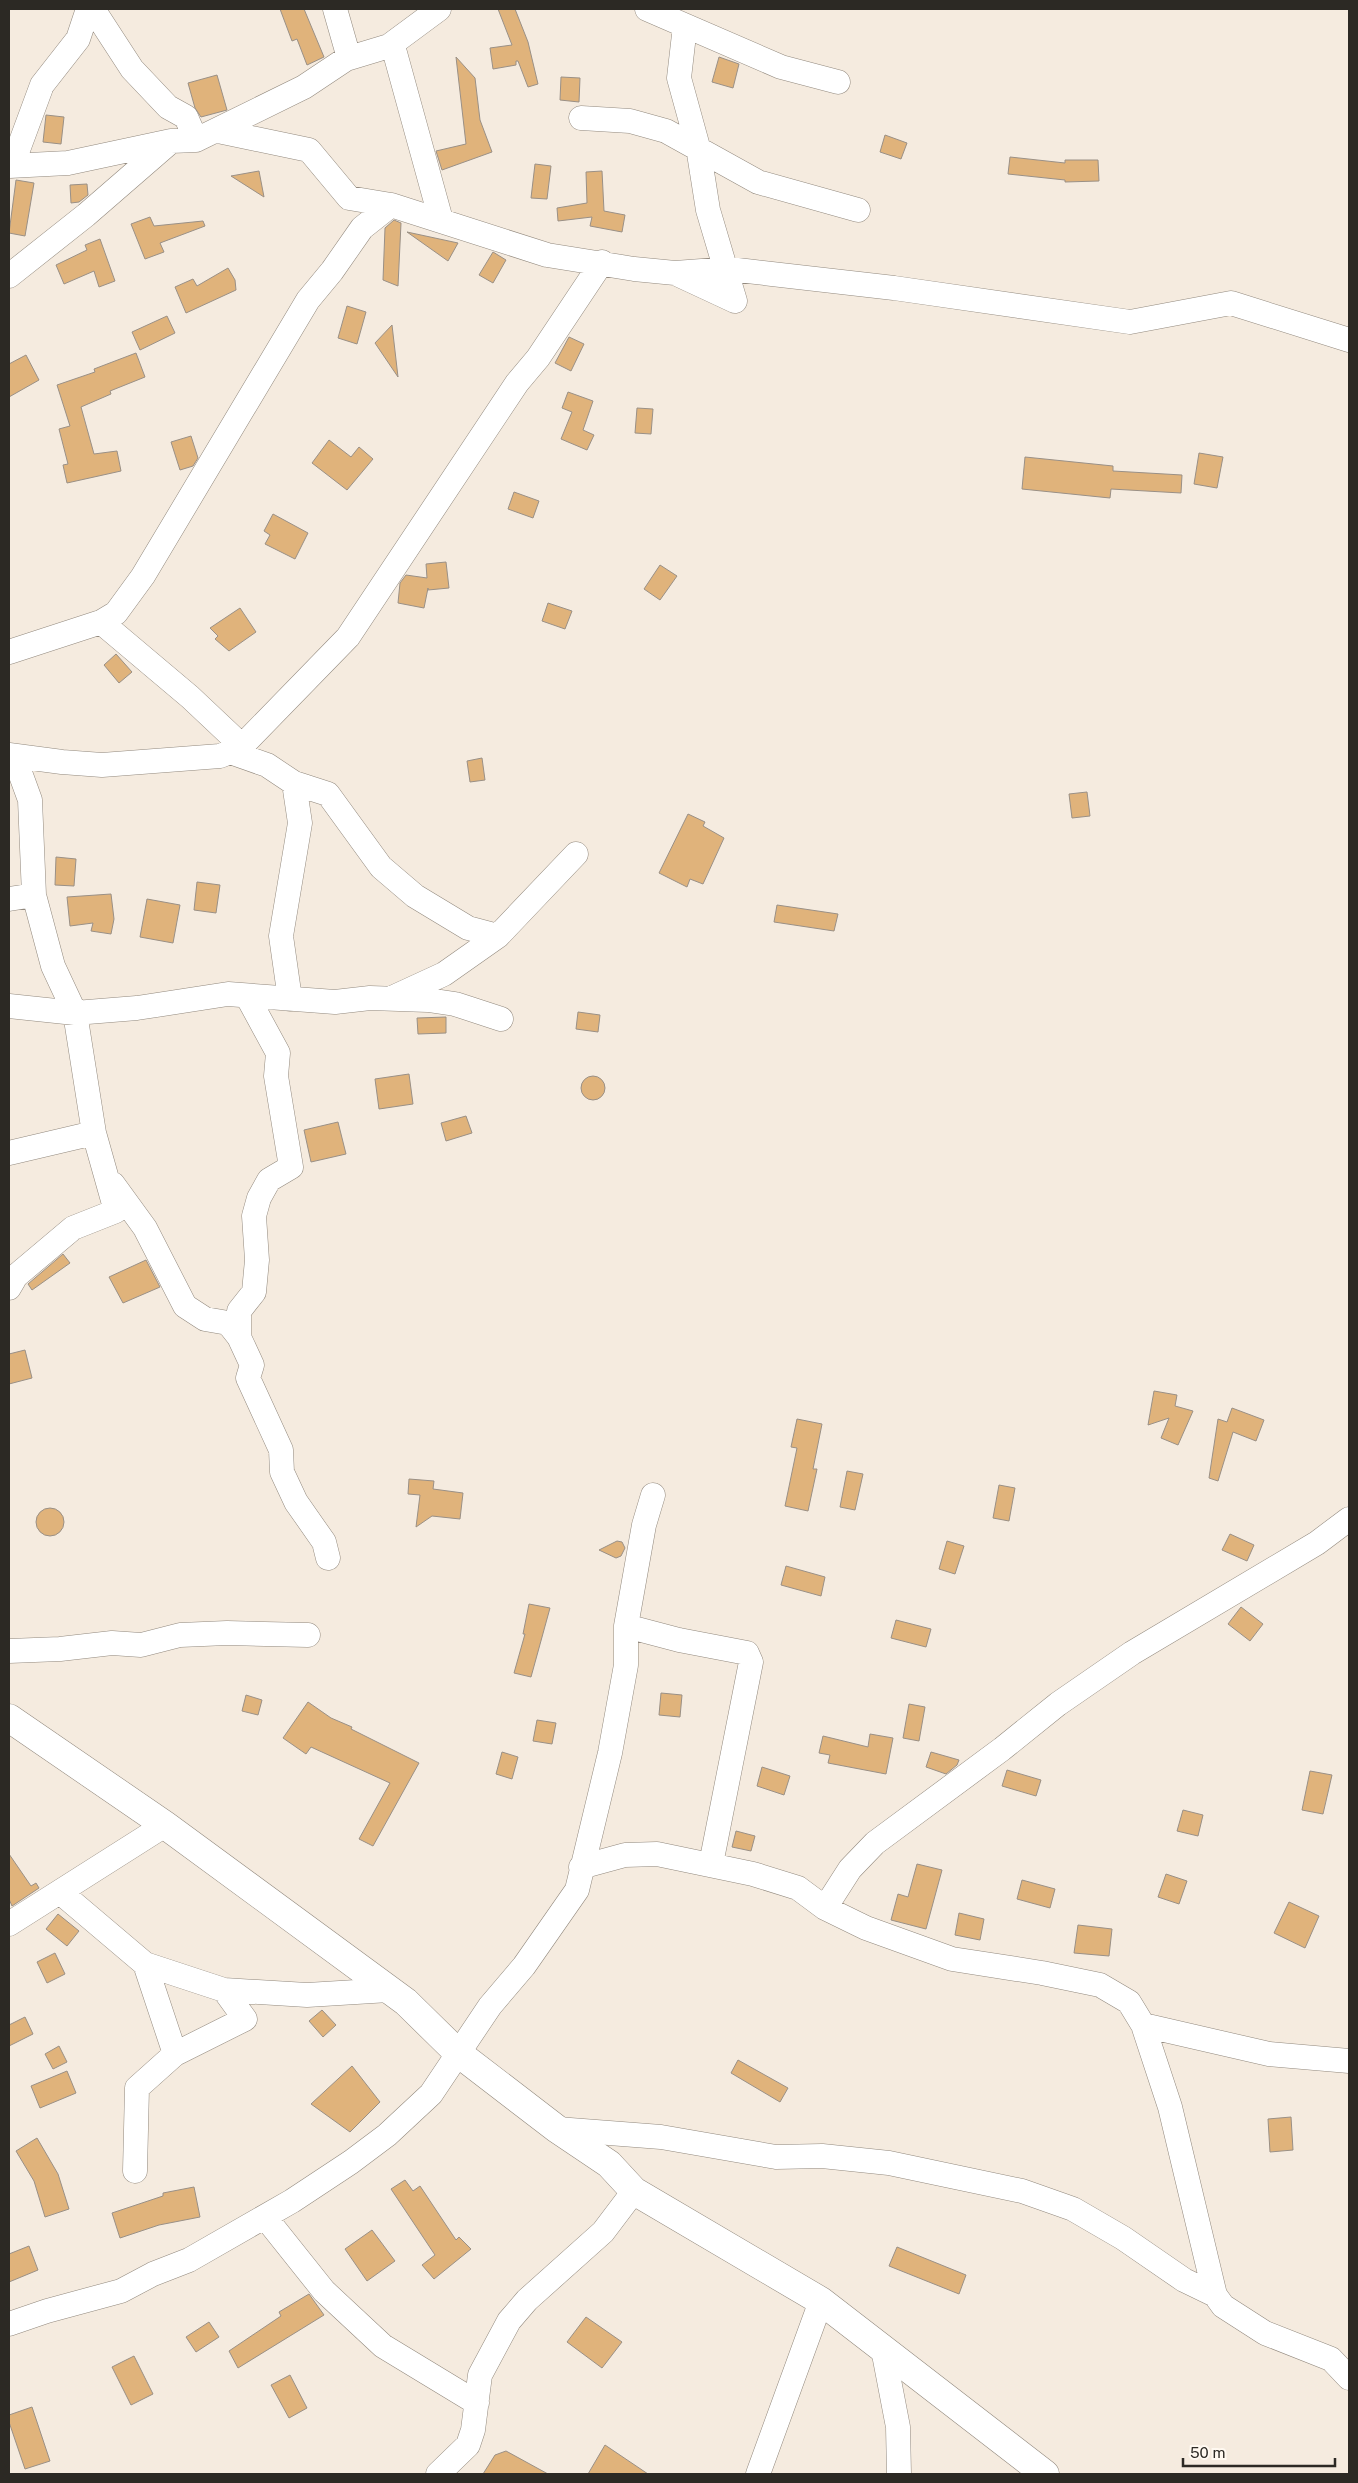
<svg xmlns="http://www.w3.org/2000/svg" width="1358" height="2483" viewBox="0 0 1358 2483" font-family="'Public Sans',sans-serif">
  <rect width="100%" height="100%" fill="#f5ebdf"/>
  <path fill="#e0b37b" stroke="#9a9086" d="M 280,9 L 304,9 L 324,57 L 307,65 L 297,39 L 292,41 Z
    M 498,9 L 515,9 L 528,42 L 538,84 L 528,87 L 518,61 L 516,61 L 516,65 L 493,69 L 490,48 L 512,45 Z
    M 456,57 L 475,78 L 480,120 L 492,152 L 442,170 L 436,151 L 466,144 Z
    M 719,57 L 739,64 L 733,88 L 712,82 Z
    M 217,75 L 227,110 L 201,117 L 195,108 L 188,83 Z
    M 561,77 L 580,78 L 579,102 L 560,100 Z
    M 46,115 L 64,117 L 61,144 L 43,142 Z
    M 885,135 L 907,143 L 901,159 L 880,152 Z
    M 1010,157 L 1065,163 L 1065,160 L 1098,160 L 1099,181 L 1065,182 L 1065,180 L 1008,174 Z
    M 535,164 L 551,166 L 547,199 L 531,198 Z
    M 259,171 L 264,197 L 231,176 Z
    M 602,171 L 604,211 L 625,215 L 622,232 L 590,226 L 592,217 L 558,221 L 557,208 L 587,203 L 586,172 Z
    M 16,180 L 34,183 L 25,236 L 9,233 Z
    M 87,184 L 88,195 L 79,202 L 71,203 L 70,185 Z
    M 150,217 L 154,226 L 203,221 L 205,226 L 160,243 L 164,252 L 145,259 L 131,224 Z
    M 394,220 L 401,223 L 398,286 L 383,280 L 385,228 Z
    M 407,232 L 458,243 L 448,261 Z
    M 100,239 L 115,281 L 99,287 L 94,271 L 64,284 L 56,265 L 87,250 L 85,245 Z
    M 493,252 L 506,260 L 493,283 L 479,275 Z
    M 228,268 L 235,280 L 236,290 L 186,313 L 175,287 L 193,279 L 197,286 Z
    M 347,306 L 366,312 L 357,344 L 338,338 Z
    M 167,316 L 175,333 L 140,350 L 132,332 Z
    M 392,325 L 398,377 L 375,343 Z
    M 569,337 L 584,344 L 571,371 L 555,363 Z
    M 136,353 L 145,377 L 110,391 L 111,394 L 81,407 L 94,454 L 117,451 L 121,471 L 67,483 L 63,465 L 68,464 L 59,429 L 70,426 L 57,385 L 95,372 L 94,369 Z
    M 26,355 L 39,380 L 9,397 L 9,364 Z
    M 568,392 L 593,401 L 583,430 L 594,435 L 587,450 L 561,439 L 572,412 L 562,408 Z
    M 637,408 L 653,409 L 651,434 L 635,433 Z
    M 191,436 L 198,458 L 193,466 L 180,470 L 171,442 Z
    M 329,440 L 351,457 L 359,447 L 373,459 L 347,490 L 312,463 Z
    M 1199,453 L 1223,457 L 1217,488 L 1194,484 Z
    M 1025,457 L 1113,466 L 1113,471 L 1182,475 L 1181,493 L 1111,489 L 1110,498 L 1022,489 Z
    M 514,492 L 539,501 L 533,518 L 508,509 Z
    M 273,514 L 308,533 L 295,559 L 265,544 L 270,535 L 264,531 Z
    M 446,562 L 449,588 L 428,590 L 428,588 L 424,608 L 398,603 L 400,583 L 406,575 L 427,578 L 426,564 Z
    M 660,565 L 677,576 L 660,600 L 644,589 Z
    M 548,603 L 572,611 L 565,629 L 542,621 Z
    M 240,608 L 256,632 L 229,651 L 215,639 L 218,636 L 210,628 Z
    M 116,654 L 132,672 L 119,683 L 104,665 Z
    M 482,758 L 485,780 L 470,782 L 467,761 Z
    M 1087,792 L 1090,816 L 1072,818 L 1069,794 Z
    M 688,814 L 705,822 L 703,826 L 724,838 L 703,884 L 690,879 L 687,887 L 659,873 Z
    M 56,857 L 76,859 L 74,886 L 55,885 Z
    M 197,882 L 220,885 L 216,913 L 194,910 Z
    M 111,894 L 114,919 L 111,934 L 91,931 L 93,923 L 70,926 L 67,897 Z
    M 147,899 L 180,905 L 173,943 L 140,937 Z
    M 777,905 L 838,914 L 834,931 L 774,922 Z
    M 578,1012 L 600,1015 L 598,1032 L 576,1029 Z
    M 446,1017 L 446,1033 L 418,1034 L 417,1018 Z
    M 409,1074 L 413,1104 L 379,1109 L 375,1079 Z
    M581 1088a12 12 0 1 1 24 0a12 12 0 1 1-24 0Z
    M 466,1116 L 472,1133 L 446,1141 L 441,1123 Z
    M 338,1122 L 346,1154 L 311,1162 L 304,1130 Z
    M 63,1254 L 70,1263 L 32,1290 L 28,1284 Z
    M 146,1260 L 160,1287 L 123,1303 L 109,1277 Z
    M 25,1350 L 32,1378 L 9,1384 L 9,1354 Z
    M 1154,1391 L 1177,1395 L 1175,1406 L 1193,1411 L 1178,1445 L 1161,1438 L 1169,1418 L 1148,1425 Z
    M 1232,1408 L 1264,1420 L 1256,1441 L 1233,1432 L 1218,1481 L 1209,1478 L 1218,1419 L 1227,1422 Z
    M 797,1419 L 822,1424 L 813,1469 L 817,1469 L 808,1511 L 785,1506 L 797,1448 L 791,1447 Z
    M 847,1471 L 863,1474 L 855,1510 L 840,1507 Z
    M 409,1479 L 434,1481 L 433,1489 L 463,1493 L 460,1519 L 432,1516 L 416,1527 L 420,1495 L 408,1494 Z
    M 999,1485 L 1015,1488 L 1009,1521 L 993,1518 Z
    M36 1522a14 14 0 1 1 28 0a14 14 0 1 1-28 0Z
    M 1230,1534 L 1254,1545 L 1247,1561 L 1222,1550 Z
    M 617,1541 L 622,1542 L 625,1548 L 621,1556 L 616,1558 L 599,1550 Z
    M 947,1541 L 964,1546 L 955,1574 L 939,1569 Z
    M 786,1566 L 825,1577 L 821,1596 L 781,1585 Z
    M 529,1604 L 550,1608 L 531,1677 L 514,1673 L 525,1634 L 523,1634 Z
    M 1241,1607 L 1263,1624 L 1250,1641 L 1228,1624 Z
    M 896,1620 L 931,1629 L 926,1647 L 891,1638 Z
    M 661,1693 L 682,1695 L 680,1717 L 659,1715 Z
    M 246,1695 L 262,1700 L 258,1715 L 242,1711 Z
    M 308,1702 L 331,1718 L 352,1727 L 351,1729 L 419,1763 L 373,1846 L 359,1839 L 390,1783 L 311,1747 L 306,1754 L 283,1738 Z
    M 909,1704 L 925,1707 L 919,1741 L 903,1738 Z
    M 537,1720 L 556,1723 L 552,1744 L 533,1741 Z
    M 870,1734 L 893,1738 L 886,1774 L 828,1763 L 830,1755 L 819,1753 L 823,1736 L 868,1747 Z
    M 502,1752 L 518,1757 L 512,1779 L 496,1774 Z
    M 931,1752 L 959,1760 L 957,1765 L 946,1774 L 926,1767 Z
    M 762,1767 L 790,1776 L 784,1795 L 757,1786 Z
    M 1007,1770 L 1041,1780 L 1036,1796 L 1002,1786 Z
    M 1310,1771 L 1332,1775 L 1323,1814 L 1302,1810 Z
    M 1183,1810 L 1203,1815 L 1198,1836 L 1177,1831 Z
    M 736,1831 L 755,1836 L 751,1851 L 732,1847 Z
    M 9,1854 L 31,1886 L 36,1883 L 39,1888 L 12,1906 L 9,1899 Z
    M 917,1864 L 942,1870 L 926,1929 L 891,1920 L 898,1894 L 908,1897 Z
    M 1166,1874 L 1187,1881 L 1179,1904 L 1158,1897 Z
    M 1022,1880 L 1055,1889 L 1050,1908 L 1017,1899 Z
    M 1289,1902 L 1319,1916 L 1305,1948 L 1274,1933 Z
    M 959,1913 L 984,1919 L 980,1940 L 955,1935 Z
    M 58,1914 L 79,1931 L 67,1946 L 46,1929 Z
    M 1078,1925 L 1112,1929 L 1109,1956 L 1074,1953 Z
    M 55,1953 L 65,1974 L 47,1983 L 37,1962 Z
    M 322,2010 L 336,2025 L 323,2037 L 309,2021 Z
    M 25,2017 L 33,2034 L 9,2046 L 9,2025 Z
    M 59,2046 L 67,2062 L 53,2069 L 45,2054 Z
    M 738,2060 L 788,2088 L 780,2102 L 731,2073 Z
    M 352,2066 L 380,2102 L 350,2132 L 311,2104 Z
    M 67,2071 L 76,2093 L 40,2108 L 31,2086 Z
    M 1291,2117 L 1293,2150 L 1270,2152 L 1268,2119 Z
    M 37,2138 L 58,2174 L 69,2209 L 45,2217 L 34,2181 L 16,2151 Z
    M 405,2180 L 413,2191 L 420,2186 L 456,2240 L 459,2237 L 471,2249 L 434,2279 L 422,2265 L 435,2255 L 391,2189 Z
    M 194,2187 L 200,2217 L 159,2225 L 120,2238 L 112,2213 L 163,2196 L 163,2193 Z
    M 372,2230 L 395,2261 L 367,2281 L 345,2249 Z
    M 29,2246 L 38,2270 L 9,2282 L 9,2254 Z
    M 897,2247 L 966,2275 L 959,2294 L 889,2266 Z
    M 309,2294 L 324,2315 L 238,2368 L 229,2351 L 281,2316 L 279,2312 Z
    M 586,2317 L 622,2342 L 602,2368 L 567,2342 Z
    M 209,2322 L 219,2337 L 196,2352 L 186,2337 Z
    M 134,2356 L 153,2394 L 131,2405 L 112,2367 Z
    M 290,2375 L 307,2408 L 289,2418 L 271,2385 Z
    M 32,2407 L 50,2461 L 25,2469 L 9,2422 L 9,2415 Z
    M 605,2445 L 648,2474 L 588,2474 Z
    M 506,2451 L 548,2474 L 483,2474 L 495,2455 Z"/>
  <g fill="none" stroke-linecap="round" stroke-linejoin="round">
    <g stroke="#92897e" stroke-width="25">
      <path id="minor" d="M 93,9 L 132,69 L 168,107 L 186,117 L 196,140
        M 335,9 L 349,58
        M 647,9 L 781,67 L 838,82
        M 685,26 L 679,78 L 698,147 L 708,210 L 735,301
        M 389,46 L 395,53 L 441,220
        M 581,118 L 630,121 L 666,131 L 758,182 L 858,210
        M 218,131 L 309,150 L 349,198 L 391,205 L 547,255 L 634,269 L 675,273 L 729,269 L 894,288 L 1130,322 L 1231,303 L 1349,340
        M 9,166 L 68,163 L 171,141 L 196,140 L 304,87 L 346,59 L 389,46 L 439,9
        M 12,166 L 42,85 L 78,39 L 88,9
        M 677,274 L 735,301
        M 9,276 L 86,215 L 169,143
        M 101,622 L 190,697 L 242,746
        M 9,652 L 101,622 L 116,613 L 143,576 L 308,300 L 332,271 L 362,228 L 391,205
        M 230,752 L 267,765 L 294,783 L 328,794 L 381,867 L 415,896 L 468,928 L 498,936
        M 9,755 L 62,762 L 102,765 L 220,756 L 240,748 L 348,637 L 517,383 L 538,358 L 602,262
        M 9,899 L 34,895
        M 394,997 L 444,974 L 498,936 L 576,854
        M 290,999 L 281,936 L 300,823 L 294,783
        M 9,1006 L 75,1013 L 137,1008 L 228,994 L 335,1002 L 370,998 L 428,1000 L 455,1004 L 501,1019
        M 9,1153 L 94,1133
        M 113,1184 L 145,1228 L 185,1306 L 205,1319 L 228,1323 L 239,1337 L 252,1365 L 248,1378 L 281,1450 L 282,1472 L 296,1502 L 324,1542 L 328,1558
        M 9,1288 L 16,1276 L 73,1228 L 116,1211 L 94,1133 L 75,1013 L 53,966 L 34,895 L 30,800 L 14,756
        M 239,1337 L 239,1311 L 254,1292 L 257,1260 L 254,1216 L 259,1198 L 269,1180 L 291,1167 L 276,1076 L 278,1053 L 247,996
        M 626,1626 L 679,1640 L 747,1653 L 751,1662 L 711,1864
        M 9,1651 L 60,1649 L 112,1643 L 141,1645 L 180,1635 L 227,1633 L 308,1635
        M 581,1867 L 625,1855 L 657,1854 L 753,1874 L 798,1888 L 825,1908 L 866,1928 L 952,1959 L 1042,1973 L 1100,1985 L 1129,2002 L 1143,2025 L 1170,2107 L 1215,2295 L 1223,2306 L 1265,2333 L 1331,2359 L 1349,2378
        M 60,1892 L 145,1964 L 224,1990 L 307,1995 L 389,1990
        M 825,1908 L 850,1869 L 875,1843 L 1002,1749 L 1058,1704 L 1132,1653 L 1317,1543 L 1349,1519
        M 9,1924 L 165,1825
        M 145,1964 L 175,2054
        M 1143,2025 L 1269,2054 L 1349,2061
        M 557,2129 L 661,2137 L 776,2157 L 822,2156 L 889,2163 L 1022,2191 L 1073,2209 L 1123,2238 L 1184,2280 L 1215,2295
        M 135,2171 L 137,2088 L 175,2054 L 245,2019 L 224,1990
        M 265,2217 L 324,2291 L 383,2346 L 477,2403
        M 9,2324 L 47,2311 L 121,2291 L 153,2274 L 189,2260 L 292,2201 L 351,2162 L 387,2135 L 431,2094 L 490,2006 L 524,1966 L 577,1890 L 610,1753 L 626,1665 L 626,1626 L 644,1525 L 653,1495
        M 883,2349 L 898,2427 L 899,2474
        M 438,2474 L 468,2445 L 473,2430 L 480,2375 L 509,2321 L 527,2300 L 603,2232 L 634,2191
        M 758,2474 L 821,2301"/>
    </g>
    <g stroke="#92897e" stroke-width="29">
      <path id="primary" d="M 9,1718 L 165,1825 L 406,2002 L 458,2053 L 557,2129 L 609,2164 L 634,2191 L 821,2301 L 1045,2474"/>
    </g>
    <use href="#minor" stroke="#fff" stroke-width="24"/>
    <use href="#primary" stroke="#fff" stroke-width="28"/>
  </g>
  <rect width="1358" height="2483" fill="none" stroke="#2c2924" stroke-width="20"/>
  <path d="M1183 2458v8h152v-8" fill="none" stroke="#2c2924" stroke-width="2.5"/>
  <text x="1190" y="2458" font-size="15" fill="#2c2924" stroke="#fff9f1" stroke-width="4" paint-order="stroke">50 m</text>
</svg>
